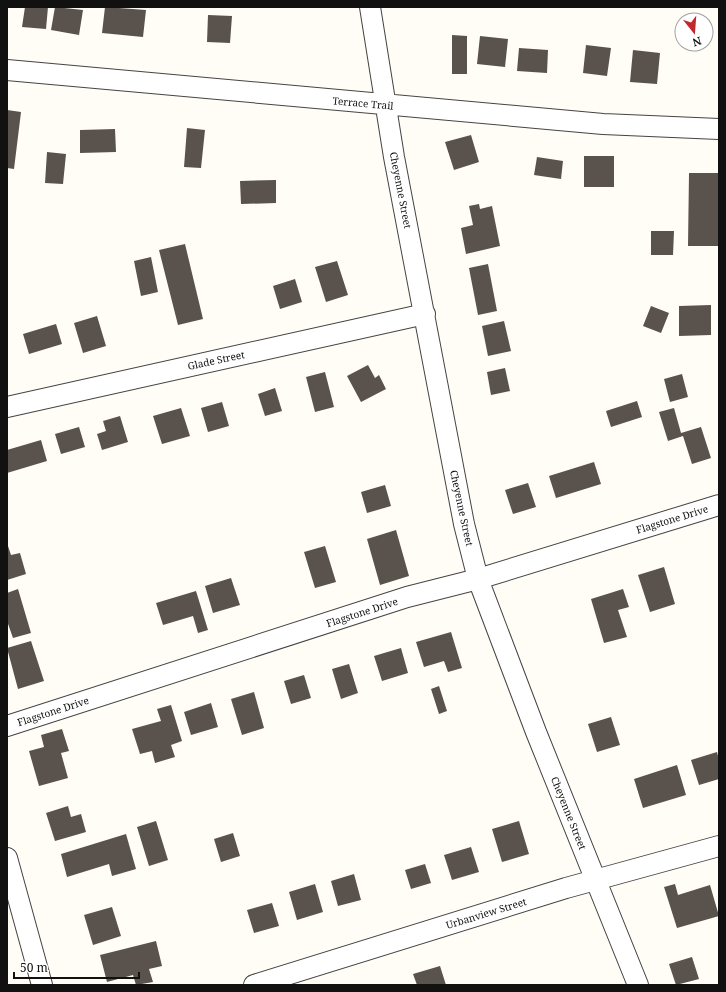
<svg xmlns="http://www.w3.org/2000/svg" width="726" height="992" viewBox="0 0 726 992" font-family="'Noto Serif',serif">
  <rect width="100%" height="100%" fill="#fffdf5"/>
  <path fill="#5a524d" d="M 25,7 L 48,7 L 46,29 L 22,27 Z
    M 55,7 L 83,10 L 79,35 L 51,30 Z
    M 105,7 L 146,10 L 143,37 L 102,33 Z
    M 208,15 L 232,16 L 230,43 L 207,42 Z
    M 452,35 L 467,36 L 467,74 L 452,74 Z
    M 480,36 L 508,39 L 505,67 L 477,64 Z
    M 586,45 L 611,48 L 607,76 L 583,73 Z
    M 519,48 L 548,50 L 547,73 L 517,71 Z
    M 633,50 L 660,53 L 657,84 L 630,82 Z
    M 7,110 L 21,112 L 14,169 L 7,168 Z
    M 187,128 L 205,130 L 201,168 L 184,167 Z
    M 115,129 L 116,152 L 80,153 L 80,130 Z
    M 471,135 L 479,162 L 454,170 L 445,142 Z
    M 47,152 L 66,154 L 63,184 L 45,183 Z
    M 584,156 L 614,156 L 614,187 L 584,187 Z
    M 537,157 L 563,161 L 561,179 L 534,175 Z
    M 689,173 L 719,173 L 719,246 L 688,246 Z
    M 276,180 L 276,203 L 241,204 L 240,181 Z
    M 479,204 L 480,209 L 492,206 L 500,246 L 466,254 L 461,228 L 473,225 L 469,206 Z
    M 651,231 L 674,231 L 673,255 L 651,255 Z
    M 185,244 L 203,319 L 178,325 L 159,250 Z
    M 151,257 L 158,292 L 141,296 L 134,261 Z
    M 337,261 L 348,295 L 326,302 L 315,267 Z
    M 488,264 L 497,311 L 478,315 L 469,268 Z
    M 295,279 L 302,302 L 280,309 L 273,286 Z
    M 711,305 L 711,335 L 679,336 L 679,306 Z
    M 651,306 L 669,313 L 661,333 L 643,326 Z
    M 97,316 L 106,346 L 83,353 L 74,323 Z
    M 504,321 L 511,351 L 488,356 L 482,326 Z
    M 56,324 L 62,344 L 29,354 L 23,334 Z
    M 368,365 L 375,378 L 379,375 L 386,389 L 361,402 L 347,376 Z
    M 505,368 L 510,391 L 491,395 L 487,372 Z
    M 325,372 L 334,407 L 315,412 L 306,377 Z
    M 682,374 L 688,397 L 670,402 L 664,379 Z
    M 275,388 L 282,411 L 265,416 L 258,394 Z
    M 637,401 L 642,417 L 611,427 L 606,411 Z
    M 222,402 L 229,426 L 208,432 L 201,408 Z
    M 181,408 L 190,436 L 162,444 L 153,416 Z
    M 674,408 L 681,433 L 701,427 L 711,458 L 692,464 L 683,436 L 668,441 L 659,412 Z
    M 120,416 L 128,442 L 102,450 L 97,434 L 106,431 L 103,421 Z
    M 79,427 L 85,447 L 61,454 L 55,434 Z
    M 41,440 L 47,461 L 7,473 L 7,450 Z
    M 594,462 L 601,484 L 556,498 L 549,476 Z
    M 528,483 L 536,507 L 513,514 L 505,490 Z
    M 385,485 L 391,506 L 367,513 L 361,492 Z
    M 396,530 L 409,576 L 380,585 L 367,539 Z
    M 7,543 L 11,555 L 20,553 L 26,574 L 7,580 Z
    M 325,546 L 336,582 L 315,588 L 304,552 Z
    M 664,567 L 675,604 L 650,612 L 638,575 Z
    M 231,578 L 240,605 L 213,613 L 205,586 Z
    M 18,589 L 31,633 L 13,638 L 7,621 L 7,593 Z
    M 623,589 L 629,607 L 618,610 L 627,637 L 604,643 L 591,599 Z
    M 196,591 L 208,630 L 198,633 L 193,616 L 163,625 L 156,603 Z
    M 451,632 L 462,668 L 448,672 L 444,661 L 424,667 L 416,642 Z
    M 31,641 L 44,681 L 18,689 L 7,648 Z
    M 401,648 L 408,673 L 382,681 L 374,656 Z
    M 349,664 L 358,693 L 341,699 L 332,669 Z
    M 304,675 L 311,698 L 291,704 L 284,681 Z
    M 439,686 L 447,711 L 439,714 L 431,689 Z
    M 254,692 L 264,728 L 242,735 L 231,699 Z
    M 211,703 L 218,727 L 191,735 L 184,712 Z
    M 171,705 L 182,741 L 171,745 L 175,757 L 155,763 L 152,751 L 140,754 L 132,729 L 161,721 L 157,709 Z
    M 611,717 L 620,745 L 597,752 L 588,724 Z
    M 62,729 L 69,751 L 61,753 L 68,778 L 39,786 L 29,751 L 44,747 L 41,735 Z
    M 717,752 L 719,760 L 719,779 L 699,785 L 691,760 Z
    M 677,765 L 686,795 L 643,808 L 634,779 Z
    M 68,806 L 71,817 L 81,814 L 86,832 L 55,841 L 46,813 Z
    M 156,821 L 168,860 L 149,866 L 137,827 Z
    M 519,821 L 529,854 L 502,862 L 492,829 Z
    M 233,833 L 240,856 L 221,862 L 214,839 Z
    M 126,834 L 136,869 L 112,876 L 109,864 L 67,877 L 61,854 Z
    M 471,847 L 479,872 L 452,880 L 444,855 Z
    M 425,864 L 431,883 L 411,889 L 405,870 Z
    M 354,874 L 361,900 L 338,906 L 331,881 Z
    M 315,884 L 323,912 L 297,920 L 289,892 Z
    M 675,884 L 678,895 L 710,885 L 719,916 L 677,928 L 664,887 Z
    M 272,903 L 279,926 L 254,933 L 247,910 Z
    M 112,907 L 121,936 L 93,945 L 84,915 Z
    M 156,941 L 162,966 L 149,969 L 153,982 L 136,985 L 133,975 L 107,982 L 100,955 Z
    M 692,957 L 699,979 L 676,985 L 669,964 Z
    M 440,966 L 446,985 L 417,985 L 413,974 Z"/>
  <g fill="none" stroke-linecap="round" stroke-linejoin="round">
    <g stroke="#444" stroke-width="22">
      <path id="minor" d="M 370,7 L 394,157 L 464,524 L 478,579 L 536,732 L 638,985
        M 7,70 L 603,124 L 719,129
        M 7,407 L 425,314
        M 7,726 L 407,597 L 478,579 L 719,505
        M 7,858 L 42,985
        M 254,985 L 566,888 L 719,846"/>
    </g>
    <use href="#minor" stroke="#fff" stroke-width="20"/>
  </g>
  <g text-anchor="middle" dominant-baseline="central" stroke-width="4" stroke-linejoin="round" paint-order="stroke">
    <g font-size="10" fill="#111" stroke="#fff">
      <text transform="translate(363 103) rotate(5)">Terrace Trail</text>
      <text transform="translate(401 190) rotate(79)">Cheyenne Street</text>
      <text transform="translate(216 360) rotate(-12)">Glade Street</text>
      <text transform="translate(462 508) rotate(78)">Cheyenne Street</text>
      <text transform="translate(672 519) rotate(-17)">Flagstone Drive</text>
      <text transform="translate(362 612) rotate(-18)">Flagstone Drive</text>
      <text transform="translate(53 711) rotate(-18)">Flagstone Drive</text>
      <text transform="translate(569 813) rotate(68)">Cheyenne Street</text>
      <text transform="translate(486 913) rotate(-17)">Urbanview Street</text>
    </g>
  </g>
  <rect width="726" height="992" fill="none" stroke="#111111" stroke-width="16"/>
  <g transform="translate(694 32) rotate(163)"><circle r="19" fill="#ffffff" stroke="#a0a0a0"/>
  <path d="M0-3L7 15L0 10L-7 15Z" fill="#c4262e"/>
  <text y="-6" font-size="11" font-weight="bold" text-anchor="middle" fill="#111111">N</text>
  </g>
  <path d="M14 972v6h125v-6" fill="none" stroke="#111111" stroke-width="2"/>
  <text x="20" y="972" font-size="12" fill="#111111" stroke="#ffffff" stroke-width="3" paint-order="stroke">50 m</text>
</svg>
